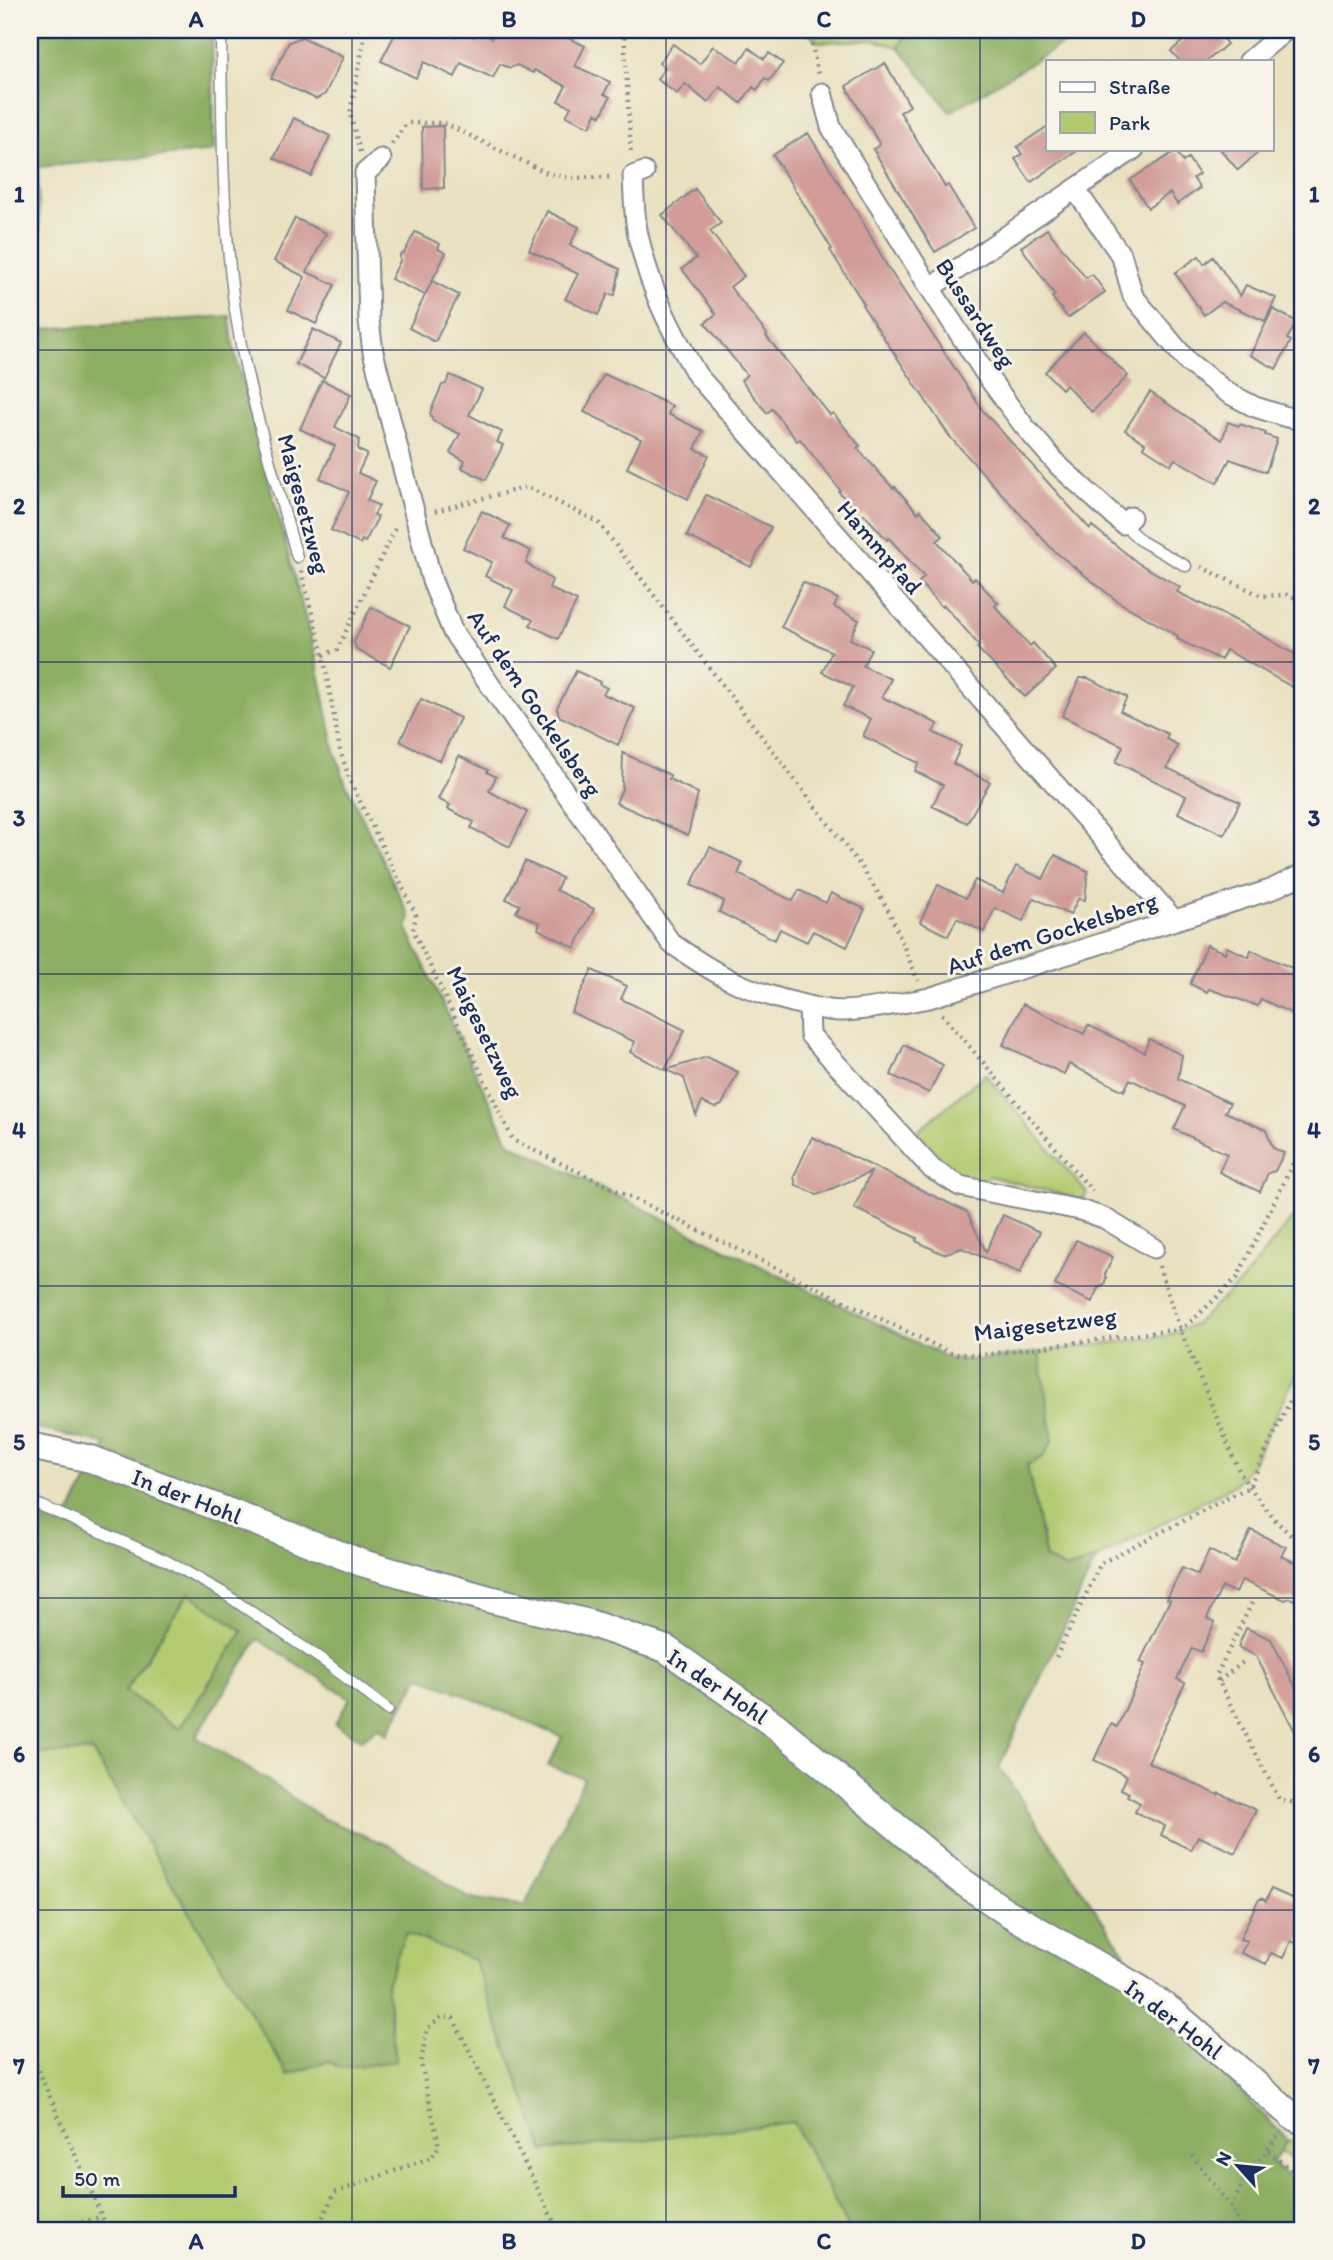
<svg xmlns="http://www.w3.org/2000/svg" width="1333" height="2260" viewBox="0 0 1333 2260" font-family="Itim,sans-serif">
  <rect width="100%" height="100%" fill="#f7f3e8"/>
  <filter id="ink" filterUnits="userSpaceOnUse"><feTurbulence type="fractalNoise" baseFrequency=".0143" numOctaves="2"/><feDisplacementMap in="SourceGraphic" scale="14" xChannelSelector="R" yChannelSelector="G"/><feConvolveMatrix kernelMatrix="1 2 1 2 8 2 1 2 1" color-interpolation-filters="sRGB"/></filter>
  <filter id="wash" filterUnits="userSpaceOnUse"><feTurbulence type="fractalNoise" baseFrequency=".00686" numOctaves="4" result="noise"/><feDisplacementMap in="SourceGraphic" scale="28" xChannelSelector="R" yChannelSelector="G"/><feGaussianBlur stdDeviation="1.57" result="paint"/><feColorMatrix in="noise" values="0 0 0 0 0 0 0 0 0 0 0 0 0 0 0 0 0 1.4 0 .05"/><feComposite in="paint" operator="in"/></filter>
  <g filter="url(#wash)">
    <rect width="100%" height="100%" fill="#e9e1bf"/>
    <path fill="#b2ca6f" stroke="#667c66" stroke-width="2" d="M 799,30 L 908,30 L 899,47 L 874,40 L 818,42 L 807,30 Z
      M 985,1074 L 1087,1193 L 1082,1200 L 989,1176 L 981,1183 C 951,1177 933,1159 911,1137 Z
      M 1303,1214 L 1303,1361 L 1251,1466 L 1234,1485 L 1096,1559 L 1066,1569 L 1046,1560 L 1027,1465 L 1043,1457 L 1053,1440 L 1039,1352 L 1166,1336 L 1194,1325 L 1242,1281 L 1293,1217 Z
      M 189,1593 L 243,1631 L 179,1729 L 125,1691 Z
      M 92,1751 L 288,2075 L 328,2061 L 396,2060 L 386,1984 L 405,1933 L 474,1959 L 544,2151 L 793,2122 L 850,2230 L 30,2230 L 30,1755 Z
      M 1288,2140 L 1303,2145 L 1303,2170 L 1280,2150 Z"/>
    <path fill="#8dae62" stroke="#546e60" stroke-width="2" fill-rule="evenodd" d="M 30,30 L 212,30 L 214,151 L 38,167 L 42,329 L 230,316 L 233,346 L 316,658 L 335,752 L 345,782 L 410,917 L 407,929 L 509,1143 L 950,1359 L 981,1360 L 1039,1352 L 1053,1440 L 1043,1457 L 1027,1465 L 1046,1559 L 1066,1569 L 1096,1559 L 999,1767 L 1132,1964 L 1164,2014 L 1288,2140 L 1272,2163 L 1303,2190 L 1303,2230 L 850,2230 L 793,2122 L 544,2151 L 474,1960 L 406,1933 L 386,1984 L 396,2061 L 342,2068 L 328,2061 L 288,2075 L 92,1751 L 30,1755 L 30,1577 L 32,1567 L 30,1566 L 30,1516 L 38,1512 L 67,1519 L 106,1444 L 30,1427 ZM 189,1593 L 243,1631 L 179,1729 L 125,1691 ZM 258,1639 L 350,1698 L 335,1724 L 362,1740 L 379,1727 L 387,1734 L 420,1676 L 562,1737 L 548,1766 L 584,1778 L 525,1906 L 469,1898 L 392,1847 L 324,1819 L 267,1780 L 196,1737 Z
      M 908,30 L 1086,30 L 950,112 L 899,47 Z"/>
    <g id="blocks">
      <path fill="#d29d99" d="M 397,30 L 422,30 L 437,37 L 440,30 L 456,37 L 459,30 L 474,37 L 477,31 L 492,38 L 496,30 L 512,38 L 515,32 L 523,36 L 534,31 L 550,39 L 554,31 L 585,46 L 575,66 L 610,82 L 604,94 L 610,97 L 601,116 L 596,113 L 590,127 L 566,116 L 571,107 L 558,101 L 566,86 L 534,70 L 533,73 L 517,65 L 510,68 L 500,64 L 493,78 L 461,63 L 455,77 L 424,62 L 416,78 L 381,61 Z
        M 1196,30 L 1216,30 L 1227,44 L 1207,61 L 1180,61 L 1171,51 Z
        M 302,37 L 343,57 L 325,94 L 316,99 L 271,78 L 289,42 Z
        M 673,44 L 700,64 L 713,46 L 739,62 L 749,48 L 764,59 L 769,53 L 783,63 L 769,81 L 765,78 L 757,90 L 753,87 L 741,103 L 720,87 L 708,103 L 685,84 L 677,94 L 657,79 L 665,68 L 659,63 Z
        M 885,63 L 910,106 L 900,112 L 945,187 L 948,185 L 974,228 L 935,252 L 873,149 L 880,145 L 846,86 Z
        M 294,118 L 330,136 L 311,176 L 274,158 Z
        M 443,126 L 444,188 L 423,189 L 422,127 Z
        M 1048,126 L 1048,149 L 1080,149 L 1031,182 L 1015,159 L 1022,154 L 1017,147 Z
        M 808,133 L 860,217 L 887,266 L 983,411 L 1090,529 L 1092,526 L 1138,563 L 1180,587 L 1177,592 L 1239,622 L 1303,659 L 1303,693 L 1226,650 L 1221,660 L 1177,639 L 1178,636 L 1117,601 L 1053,550 L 950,437 L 862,305 L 864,304 L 830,250 L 832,249 L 773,155 Z
        M 1220,149 L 1262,149 L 1238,170 Z
        M 1176,151 L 1183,162 L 1188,158 L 1199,174 L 1193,178 L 1200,188 L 1177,204 L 1170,193 L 1148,208 L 1130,180 Z
        M 695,189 L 721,223 L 710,231 L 744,276 L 730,287 L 767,334 L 766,336 L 830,415 L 833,413 L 860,446 L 857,448 L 893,488 L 895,487 L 918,513 L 920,510 L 943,536 L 937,541 L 972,580 L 975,578 L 998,603 L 995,606 L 1030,646 L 1033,643 L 1056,669 L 1025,697 L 977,648 L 979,645 L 944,605 L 942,607 L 919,582 L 924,577 L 889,538 L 887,540 L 864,514 L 861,517 L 839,492 L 840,490 L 800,439 L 797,441 L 772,409 L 767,413 L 741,380 L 747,375 L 705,323 L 716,314 L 682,269 L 696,258 L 662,215 Z
        M 547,211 L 579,227 L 570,245 L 620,269 L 615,295 L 608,294 L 598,315 L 565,299 L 578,274 L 529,250 Z
        M 295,218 L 326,233 L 307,272 L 335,285 L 316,324 L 288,310 L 305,277 L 274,261 Z
        M 1047,229 L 1086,278 L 1092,274 L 1105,292 L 1068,318 L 1052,297 L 1055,295 L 1021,247 Z
        M 415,232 L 440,244 L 438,249 L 446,253 L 425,295 L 391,279 L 400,261 L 400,254 L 404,253 Z
        M 1199,256 L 1204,264 L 1213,257 L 1240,296 L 1246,285 L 1276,298 L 1265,321 L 1222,302 L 1204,315 L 1175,273 Z
        M 432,281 L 459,295 L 435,342 L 409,328 Z
        M 1273,309 L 1297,322 L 1287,339 L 1291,341 L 1276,369 L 1250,355 Z
        M 313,329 L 341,343 L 324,378 L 296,364 Z
        M 1084,332 L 1128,376 L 1092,412 L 1066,385 L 1062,389 L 1045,372 Z
        M 604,374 L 672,406 L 668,414 L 703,431 L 695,449 L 709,455 L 688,499 L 627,468 L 641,439 L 584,412 Z
        M 450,375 L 482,389 L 469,415 L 502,432 L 497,442 L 503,445 L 486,480 L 462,468 L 465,461 L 450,453 L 460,434 L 433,421 L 430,413 L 442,385 L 446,384 Z
        M 322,380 L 351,394 L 335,427 L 359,439 L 358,450 L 367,454 L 358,473 L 376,481 L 367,500 L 379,506 L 374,515 L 378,517 L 365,542 L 362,540 L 360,544 L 331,530 L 349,492 L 320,478 L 335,446 L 300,429 Z
        M 1150,392 L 1222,440 L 1228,422 L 1239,426 L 1240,424 L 1266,433 L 1265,435 L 1277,439 L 1266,472 L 1230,459 L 1217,483 L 1175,459 L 1171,465 L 1143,447 L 1145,443 L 1125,430 Z
        M 706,495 L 771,527 L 751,567 L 687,536 Z
        M 482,511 L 510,525 L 504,538 L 531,551 L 526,563 L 552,580 L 549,588 L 577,601 L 558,639 L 530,625 L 533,620 L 505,606 L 513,590 L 485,576 L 492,562 L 463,548 Z
        M 803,582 L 838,599 L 834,607 L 859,620 L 850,639 L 871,649 L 863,666 L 891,679 L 882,697 L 938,724 L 933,732 L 961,746 L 953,764 L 990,782 L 967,823 L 932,806 L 943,785 L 915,771 L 919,763 L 863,736 L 871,719 L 843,706 L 853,687 L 822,672 L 832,652 L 781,627 Z
        M 371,607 L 410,626 L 390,667 L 357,650 L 354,642 Z
        M 576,671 L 600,682 L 599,684 L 607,688 L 603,694 L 635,708 L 618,745 L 559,716 L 557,708 Z
        M 1080,678 L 1088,678 L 1127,697 L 1120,711 L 1168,734 L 1166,739 L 1178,745 L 1167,768 L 1240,802 L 1224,835 L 1178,813 L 1186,796 L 1116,762 L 1123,746 L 1062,716 Z
        M 421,699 L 460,718 L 440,761 L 400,741 Z
        M 623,753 L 670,775 L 669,779 L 698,793 L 688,835 L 616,803 L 622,789 Z
        M 459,756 L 488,770 L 487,772 L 496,777 L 489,791 L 527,812 L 510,847 L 471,828 L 474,822 L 448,809 L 450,805 L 438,799 Z
        M 710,847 L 743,863 L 738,874 L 793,901 L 799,890 L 826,903 L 831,893 L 865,909 L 847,947 L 813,931 L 807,942 L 780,929 L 775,940 L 719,912 L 724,901 L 691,885 Z
        M 1055,855 L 1088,871 L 1085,900 L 1078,899 L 1070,915 L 1034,898 L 1023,921 L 995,908 L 984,932 L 957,918 L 948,936 L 920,922 L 938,885 L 966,898 L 975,880 L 1003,893 L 1016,866 L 1043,879 Z
        M 525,861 L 562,878 L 556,890 L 594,909 L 575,948 L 538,929 L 540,923 L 516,912 L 520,905 L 506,899 Z
        M 1207,945 L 1225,953 L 1227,947 L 1249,957 L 1251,950 L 1303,973 L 1303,1019 L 1261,999 L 1258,1006 L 1209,989 L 1207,992 L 1190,984 Z
        M 592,970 L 627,986 L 621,999 L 685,1030 L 665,1070 L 630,1052 L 635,1042 L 571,1012 Z
        M 1023,1004 L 1084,1034 L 1088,1025 L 1144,1052 L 1149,1039 L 1182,1055 L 1178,1079 L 1230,1103 L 1225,1112 L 1266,1130 L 1273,1148 L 1284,1153 L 1275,1171 L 1268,1173 L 1260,1192 L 1219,1172 L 1227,1154 L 1174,1129 L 1185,1106 L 1130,1079 L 1124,1091 L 1069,1064 L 1064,1074 L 1003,1045 Z
        M 904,1045 L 943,1065 L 929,1093 L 891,1075 Z
        M 707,1057 L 738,1072 L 722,1105 L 715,1108 L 702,1102 L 696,1115 L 684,1078 L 666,1070 Z
        M 812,1137 L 967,1212 L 986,1252 L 1003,1215 L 1040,1232 L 1020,1273 L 962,1248 L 943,1254 L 916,1241 L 917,1238 L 854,1208 L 871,1172 L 817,1195 L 796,1185 L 794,1176 Z
        M 1076,1240 L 1113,1257 L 1105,1274 L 1106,1278 L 1104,1285 L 1098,1288 L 1092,1302 L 1055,1285 Z
        M 1251,1530 L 1286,1547 L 1281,1556 L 1303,1566 L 1303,1604 L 1290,1598 L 1285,1600 L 1242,1580 L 1236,1593 L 1222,1587 L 1207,1618 L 1215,1622 L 1201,1652 L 1192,1648 L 1177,1679 L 1185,1683 L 1148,1762 L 1218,1795 L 1219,1793 L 1256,1810 L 1235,1853 L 1198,1836 L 1191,1850 L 1161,1835 L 1165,1826 L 1135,1812 L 1140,1803 L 1127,1796 L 1129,1793 L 1121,1789 L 1127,1776 L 1094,1760 L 1111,1724 L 1117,1727 L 1131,1696 L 1145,1664 L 1140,1662 L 1170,1600 L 1167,1599 L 1182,1568 L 1198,1575 L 1209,1550 L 1235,1563 Z
        M 1246,1628 L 1271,1639 L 1303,1702 L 1303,1747 L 1256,1656 L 1238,1647 Z
        M 1271,1889 L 1303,1903 L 1303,1935 L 1298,1944 L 1291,1941 L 1283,1958 L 1271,1953 L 1266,1964 L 1241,1953 L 1247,1941 L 1240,1939 L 1257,1902 L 1261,1898 L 1266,1901 Z"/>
    </g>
  </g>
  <g filter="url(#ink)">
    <use href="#blocks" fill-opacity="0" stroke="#82888e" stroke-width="2"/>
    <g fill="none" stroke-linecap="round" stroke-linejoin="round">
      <g stroke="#82888e" stroke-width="13">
        <path id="lane" d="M 221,30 C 222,118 222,207 233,295 C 244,383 273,471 297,557
          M 1123,524 L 1141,541 L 1186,566
          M 30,1501 L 167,1561 L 222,1592 L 324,1661 L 388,1710"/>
      </g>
      <g stroke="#82888e" stroke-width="23">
        <path id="street" d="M 1249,61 L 1286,30
          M 822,93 L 831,127 L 930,288 L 985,373 L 1024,426 L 1059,466 L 1123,524 L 1131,517
          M 381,159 L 365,173 L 369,321 L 373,352 L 432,581 L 453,632 L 671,943 C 715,974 743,990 796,1003 C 811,1007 828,1011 843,1011 C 872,1010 901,1003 929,998 L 1270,890 L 1303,874
          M 644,172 L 633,176 C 634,195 634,216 638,235 C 650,289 669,327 697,375 L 1174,920
          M 1075,189 L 1122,257 L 1133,296 L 1188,362 L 1228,393 L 1255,407 L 1287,417 L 1303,420
          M 930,288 L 1134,149
          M 809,1007 L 810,1035 L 932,1169 L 960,1186 L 1080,1210 L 1104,1218 L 1154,1248"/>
      </g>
      <g stroke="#82888e" stroke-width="30">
        <path id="secondary" d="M 30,1446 L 91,1459 L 362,1563 L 489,1599 L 589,1623 L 666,1649 L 776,1726 L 960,1880 L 1005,1911 L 1140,1989 L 1174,2013 L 1292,2116 L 1303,2121"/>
      </g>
      <path stroke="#82888e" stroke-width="4.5" stroke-dasharray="2 5" stroke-linecap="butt" d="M 624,30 L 631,155
        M 747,30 L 805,35 L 811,41 L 818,74
        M 392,144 L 407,123 L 444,123 L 547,173 L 569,178 L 613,177
        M 360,152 L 350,113 L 366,30
        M 435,511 L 527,487 L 598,522 L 863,869 L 889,911 L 918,981
        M 1201,567 L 1262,596 L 1287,595 L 1303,600
        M 301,571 L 323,655 L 340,750 L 350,781 L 416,915 L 413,930 L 513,1140 L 953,1354 L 982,1355 L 1180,1329 L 1194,1319 L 1237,1278 L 1303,1143
        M 323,655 L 337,650 L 397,525
        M 942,1014 L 1092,1191
        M 1159,1266 L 1180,1329 L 1239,1471 C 1256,1498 1277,1526 1303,1545
        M 1252,1603 L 1216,1676 L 1279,1799 L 1303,1805
        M 1056,1657 L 1101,1563 L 1249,1487 L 1303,1374
        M 1219,1681 L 1243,1662
        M 30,2051 L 108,2230
        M 1268,2151 L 1303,2180
        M 1192,2155 L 1231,2208 L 1243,2230
        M 1231,2208 L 1246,2177 L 1280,2133
        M 55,2230 L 101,2217
        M 317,2230 L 334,2193 L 432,2157 L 439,2146 L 421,2063 L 427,2029 L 441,2017 L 453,2018 L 558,2230"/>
      <use href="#lane" stroke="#fff" stroke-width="10"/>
      <use href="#street" stroke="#fff" stroke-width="19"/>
      <use href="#secondary" stroke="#fff" stroke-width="26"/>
    </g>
  </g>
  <path fill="none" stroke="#1b2f5e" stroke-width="2" stroke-opacity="0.55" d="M 352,30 L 352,2230M 666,30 L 666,2230M 980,30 L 980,2230M 30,350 L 1303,350M 30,662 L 1303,662M 30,974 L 1303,974M 30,1286 L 1303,1286M 30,1598 L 1303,1598M 30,1910 L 1303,1910"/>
  <g text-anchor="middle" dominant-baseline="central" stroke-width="6" stroke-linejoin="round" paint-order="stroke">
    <g font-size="24" fill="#1b2f5e" stroke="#f7f3e8">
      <text transform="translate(976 313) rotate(57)">Bussardweg</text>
      <text transform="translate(304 504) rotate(75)">Maigesetzweg</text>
      <text transform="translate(880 547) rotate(49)">Hammpfad</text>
      <text transform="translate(535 703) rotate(56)">Auf dem Gockelsberg</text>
      <text transform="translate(1052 933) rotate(-18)">Auf dem Gockelsberg</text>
      <text transform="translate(485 1032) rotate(64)">Maigesetzweg</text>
      <text transform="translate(1045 1324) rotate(-7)">Maigesetzweg</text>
      <text transform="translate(187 1496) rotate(21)">In der Hohl</text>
      <text transform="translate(718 1686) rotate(34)">In der Hohl</text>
      <text transform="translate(1174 2019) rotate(37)">In der Hohl</text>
    </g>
  </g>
  <rect width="1333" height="2260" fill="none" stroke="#f7f3e8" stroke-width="77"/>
  <rect x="1046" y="60" width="228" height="91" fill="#f7f3e8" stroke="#9fa5b1" stroke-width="2"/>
  <rect x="1060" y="82" width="35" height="10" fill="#ffffff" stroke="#9fa5b1" stroke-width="2"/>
  <text x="1109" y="94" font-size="21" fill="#1b2f5e">Straße</text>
  <rect x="1060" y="112" width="35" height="21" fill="#b2ca6f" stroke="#9fa5b1" stroke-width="2"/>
  <text x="1109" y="130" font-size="21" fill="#1b2f5e">Park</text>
  <g transform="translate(1238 2166) rotate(297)" stroke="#f7f3e8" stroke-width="5" paint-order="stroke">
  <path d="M0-5L12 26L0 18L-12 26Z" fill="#1b2f5e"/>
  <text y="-10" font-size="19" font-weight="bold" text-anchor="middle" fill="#1b2f5e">N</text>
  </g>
  <path d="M63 2186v10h172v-10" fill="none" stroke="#1b2f5e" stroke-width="3.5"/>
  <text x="74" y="2186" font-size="21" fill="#1b2f5e" stroke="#f7f3e8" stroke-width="5" paint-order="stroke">50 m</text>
  <rect x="38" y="38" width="1256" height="2184" fill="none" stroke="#1b2f5e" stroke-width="2.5"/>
  <g font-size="23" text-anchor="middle" font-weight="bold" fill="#1b2f5e">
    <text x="196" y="27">A</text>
    <text x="509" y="27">B</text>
    <text x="824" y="27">C</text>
    <text x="1138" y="27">D</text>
    <text x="19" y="202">1</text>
    <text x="1314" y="202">1</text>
    <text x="19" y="514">2</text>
    <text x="1314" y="514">2</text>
    <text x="19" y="826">3</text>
    <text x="1314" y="826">3</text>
    <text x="19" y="1138">4</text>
    <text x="1314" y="1138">4</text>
    <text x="19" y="1450">5</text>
    <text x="1314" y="1450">5</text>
    <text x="19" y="1762">6</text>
    <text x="1314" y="1762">6</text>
    <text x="19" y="2074">7</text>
    <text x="1314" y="2074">7</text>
    <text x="196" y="2249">A</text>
    <text x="509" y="2249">B</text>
    <text x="824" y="2249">C</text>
    <text x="1138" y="2249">D</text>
  </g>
</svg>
